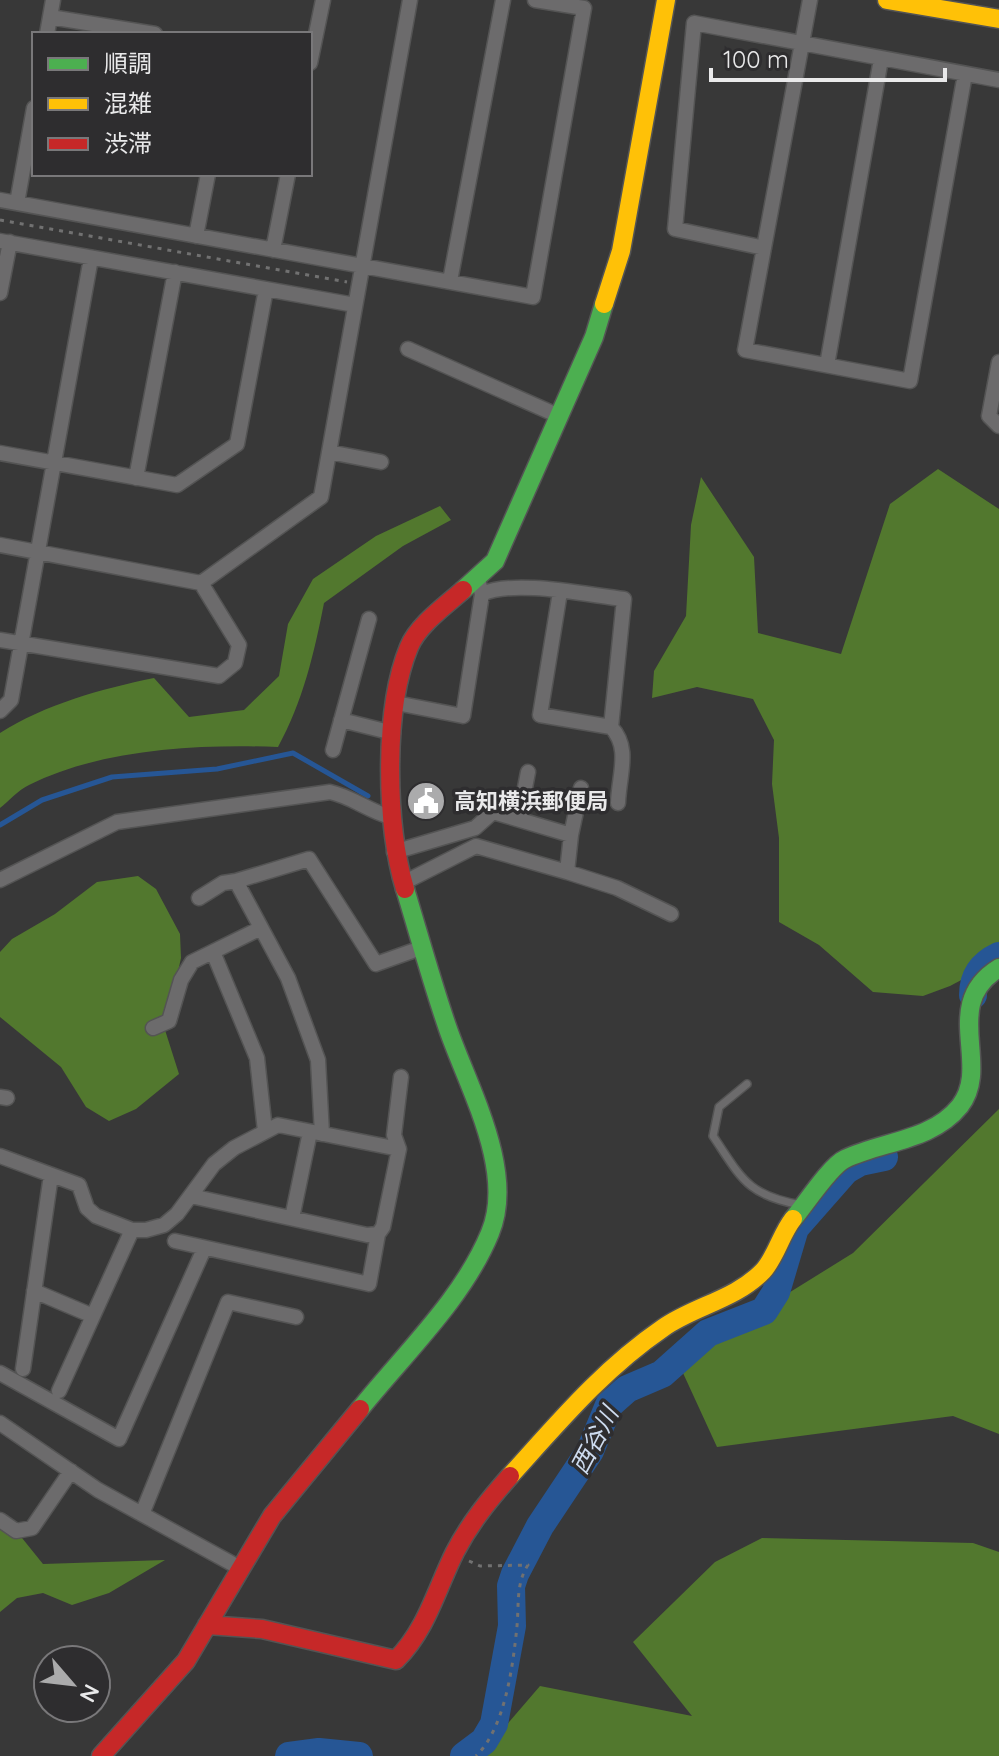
<svg xmlns="http://www.w3.org/2000/svg" width="999" height="1756" viewBox="0 0 999 1756" font-family="Quicksand,'Noto Sans JP',sans-serif">
  <rect width="100%" height="100%" fill="#383838"/>
  <path fill="#52782e" d="M 938,469 L 999,509 L 999,960 L 950,986 L 923,996 L 873,992 L 819,945 L 779,922 L 779,838 L 772,784 L 774,740 L 753,699 L 697,687 L 652,698 L 654,671 L 686,616 L 691,525 L 701,477 L 754,557 L 758,633 L 841,654 L 890,504 Z
    M 440,506 L 451,520 L 403,546 L 324,603 C 314,654 303,701 278,747 C 198,744 101,749 29,785 C 18,790 9,801 0,808 L 0,733 C 46,704 101,689 154,678 L 189,717 L 244,710 L 279,676 L 288,624 L 313,579 L 376,536 Z
    M 138,876 L 156,889 L 180,934 L 181,958 L 165,1030 L 179,1074 L 136,1109 L 109,1121 L 86,1107 L 61,1067 L 0,1017 L 0,952 L 12,939 L 55,914 L 97,882 Z
    M 999,1109 L 999,1434 L 953,1416 L 717,1447 L 683,1373 L 692,1353 L 853,1253 Z
    M 0,1528 L 18,1533 L 43,1564 L 165,1560 L 109,1593 L 72,1605 L 43,1593 L 17,1598 L 0,1612 Z
    M 762,1538 L 973,1543 L 999,1552 L 999,1756 L 480,1756 L 540,1686 L 692,1716 L 633,1642 L 715,1562 Z"/>
  <g fill="none" stroke-linecap="round" stroke-linejoin="round">
    <path stroke="#265695" stroke-width="5" d="M 0,825 L 42,800 L 112,777 L 217,769 L 293,753 L 368,796"/>
    <path stroke="#265695" stroke-width="28" d="M 973,995 C 973,976 982,964 999,956
      M 289,1756 L 319,1752 L 359,1756
      M 464,1756 L 484,1741 L 494,1724 L 512,1626 L 511,1586 L 515,1574 L 540,1526 L 590,1451 L 609,1405 L 627,1389 L 662,1374 L 708,1333 L 764,1311 L 776,1292 L 795,1228 L 846,1170 L 860,1162 L 884,1157"/>
    <g stroke="#545454" stroke-width="10">
      <path id="lane" d="M 747,1084 L 719,1107 L 713,1136 C 742,1179 747,1195 801,1205"/>
    </g>
    <g stroke="#545454" stroke-width="17">
      <path id="street" d="M 810,0 L 745,350 L 910,381 L 965,74
        M 50,17 L 155,34
        M 47,34 L 53,0
        M 310,63 L 323,0
        M 0,200 L 533,297 L 584,8 L 535,0
        M 17,203 L 34,108
        M 196,236 L 208,174
        M 0,241 L 355,305
        M 764,248 L 675,229 L 694,23 L 999,80
        M 273,250 L 288,174
        M 450,281 L 503,0
        M 0,293 L 10,242
        M 408,349 L 559,416
        M 999,362 L 989,416 L 999,426
        M 827,365 L 881,59
        M 329,452 L 381,462
        M 0,453 L 177,485 L 237,444 L 266,289
        M 136,478 L 175,272
        M 0,545 L 201,583 L 321,497 L 410,0
        M 478,580 L 482,594 C 514,579 587,595 624,599 L 611,727 L 540,715 L 560,592
        M 0,640 L 219,676 L 235,663 L 239,645 L 201,583
        M 396,703 L 463,716 L 482,594
        M 0,711 L 11,700 L 91,258
        M 341,720 L 393,733
        M 611,727 C 631,748 619,774 618,803
        M 333,750 L 369,619
        M 519,819 L 528,772
        M 394,852 L 475,828 L 493,812 L 571,835 L 581,788
        M 567,872 L 617,888 L 671,914
        M 0,880 L 117,822 L 330,792 C 353,797 368,811 391,817
        M 403,883 L 476,846 L 567,872 L 571,835
        M 199,898 L 223,883 L 236,881
        M 213,952 L 257,1058 L 265,1131
        M 153,1028 L 169,1021 L 181,980 L 192,962 L 261,928
        M 0,1097 L 7,1098
        M 322,1134 L 318,1060 L 288,978 L 236,881 L 309,859 L 376,964 L 421,948
        M 0,1156 L 79,1185 L 87,1208 L 96,1216 L 132,1230 L 146,1230 L 164,1225 L 177,1214 L 214,1164 L 234,1148 L 278,1125 L 399,1149
        M 191,1196 L 367,1235 L 378,1234 L 383,1227 L 399,1149 L 394,1135 L 401,1077
        M 292,1218 L 310,1132
        M 175,1241 L 369,1284 L 378,1234
        M 34,1291 L 93,1316
        M 23,1369 L 51,1175
        M 0,1373 L 119,1439 L 204,1249
        M 59,1391 L 132,1230
        M 0,1423 L 98,1490 L 240,1568
        M 142,1514 L 228,1302 L 296,1317
        M 0,1520 L 16,1531 L 32,1528 L 71,1471"/>
    </g>
    <g stroke="#545454" stroke-width="21">
      <path id="fast" d="M 463,590 L 495,561 L 594,337 L 604,304
        M 793,1219 C 805,1205 830,1166 845,1159 C 882,1141 932,1141 960,1106 C 992,1065 940,1004 999,968
        M 360,1409 C 404,1354 463,1299 490,1233 C 516,1171 468,1087 448,1029 C 432,983 419,935 405,889"/>
    </g>
    <g stroke="#545454" stroke-width="21">
      <path id="slow" d="M 887,0 L 999,19
        M 604,304 L 621,251 L 666,0
        M 510,1476 C 558,1423 603,1369 663,1328 C 694,1306 735,1300 763,1271 C 776,1257 781,1234 793,1219"/>
    </g>
    <g stroke="#545454" stroke-width="21">
      <path id="jam" d="M 405,889 C 386,826 383,710 409,647 C 418,625 445,606 463,590
        M 207,1625 L 262,1629 L 396,1660 C 427,1629 436,1590 455,1552 C 470,1523 489,1500 510,1476
        M 101,1756 L 186,1661 L 272,1516 L 360,1409"/>
    </g>
    <path stroke="#717171" stroke-width="3" stroke-dasharray="4 6" stroke-linecap="butt" d="M 0,220 L 347,282
      M 469,1561 L 480,1566 L 528,1565 C 516,1583 519,1604 517,1626 C 513,1666 505,1728 476,1756"/>
    <use href="#lane" stroke="#6c6b6c" stroke-width="7"/>
    <use href="#street" stroke="#6c6b6c" stroke-width="14"/>
    <use href="#fast" stroke="#4caf50" stroke-width="18"/>
    <use href="#slow" stroke="#ffc107" stroke-width="18"/>
    <use href="#jam" stroke="#c62828" stroke-width="18"/>
  </g>
  <defs>
    <g id="civic-disc" transform="scale(2)"><circle r="9.5" fill="#ababac" stroke="#2e2d2f"/><path d="M-.6-6.5H3V-4.5H.6V-3L4-1V1h2V6H-6V1h2V-1L-.6-3ZM-1.2 2.5V6h2.4V2.5Z" fill="#fff"/></g>
  </defs>
  <g fill-rule="evenodd">
    <use href="#civic-disc" x="426" y="801"/>
  </g>
  <g text-anchor="middle" dominant-baseline="central" stroke-width="7" stroke-linejoin="round" paint-order="stroke">
    <g font-size="22" font-weight="bold" fill="#e9e9ea" stroke="#2e2d2f" text-anchor="start">
      <text x="454" y="801">高知横浜郵便局</text>
    </g>
    <g font-size="24" font-style="italic" fill="#cddbef" stroke="#2e2d2f">
      <text transform="translate(594 1440) rotate(-62)">西谷川</text>
    </g>
  </g>
  <rect x="32" y="32" width="280" height="144" fill="#2e2d2f" stroke="#79787a" stroke-width="2"/>
  <rect x="48" y="58" width="40" height="12" fill="#4caf50" stroke="#79787a" stroke-width="2"/>
  <text x="104" y="72" font-size="24" fill="#e9e9ea">順調</text>
  <rect x="48" y="98" width="40" height="12" fill="#ffc107" stroke="#79787a" stroke-width="2"/>
  <text x="104" y="112" font-size="24" fill="#e9e9ea">混雑</text>
  <rect x="48" y="138" width="40" height="12" fill="#c62828" stroke="#79787a" stroke-width="2"/>
  <text x="104" y="152" font-size="24" fill="#e9e9ea">渋滞</text>
  <g transform="translate(72 1684) rotate(118)"><circle r="38" fill="#2e2d2f" stroke="#79787a" stroke-width="2"/>
  <path d="M0-6L14 30L0 20L-14 30Z" fill="#ababac"/>
  <text y="-12" font-size="22" font-weight="bold" text-anchor="middle" fill="#e9e9ea">N</text>
  </g>
  <path d="M711 68v12h234v-12" fill="none" stroke="#e9e9ea" stroke-width="4"/>
  <text x="723" y="68" font-size="24" fill="#e9e9ea" stroke="#2e2d2f" stroke-width="6" paint-order="stroke">100 m</text>
</svg>
